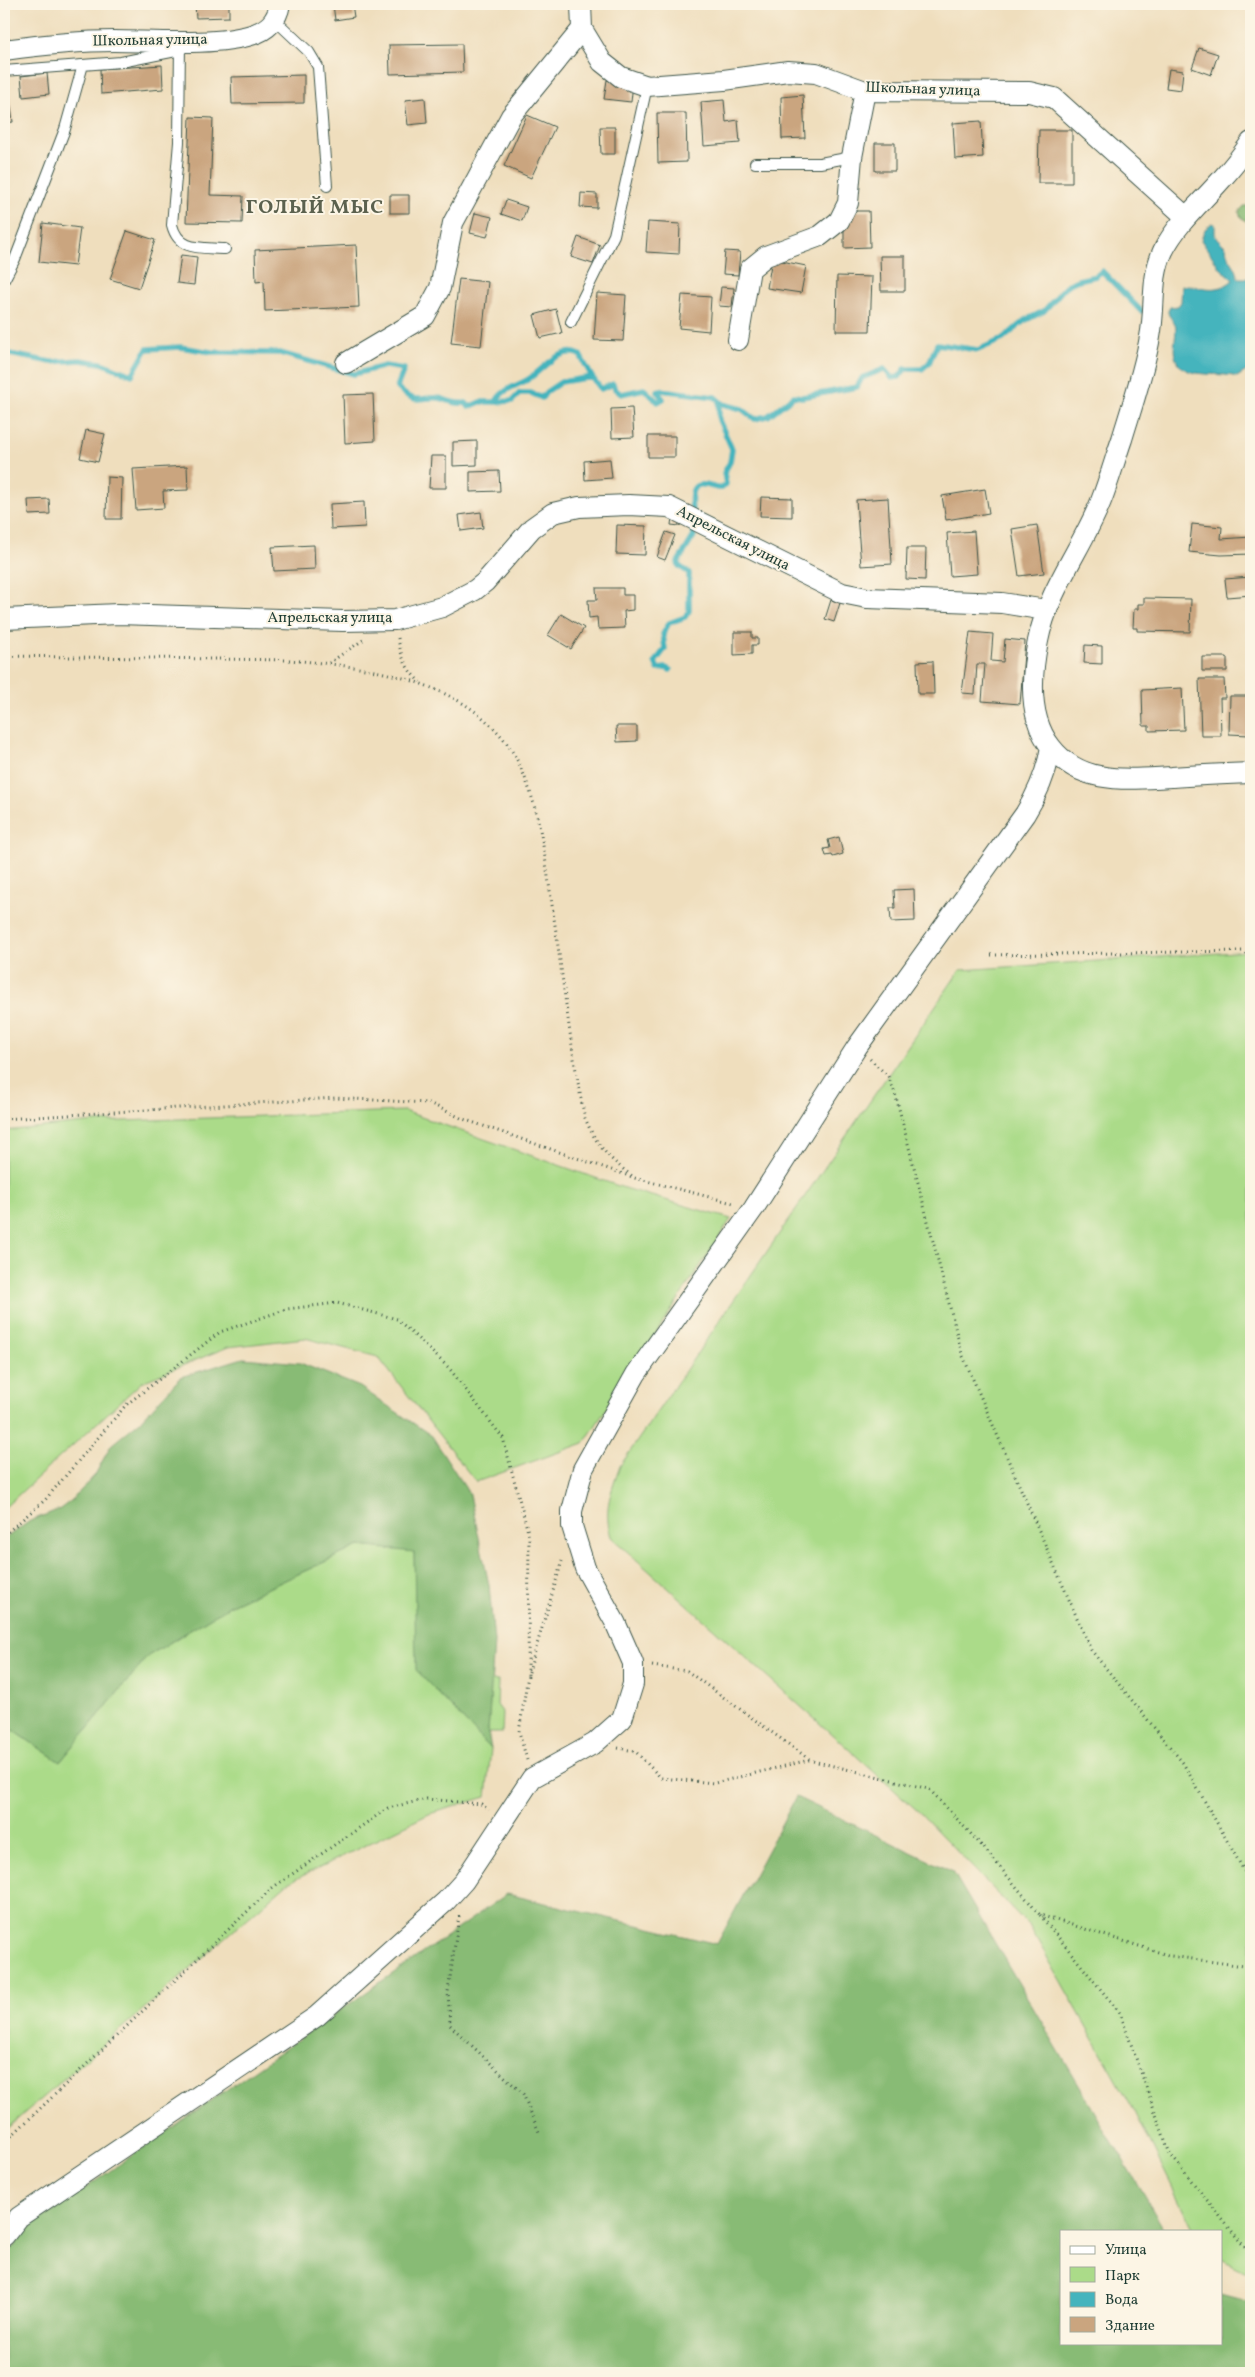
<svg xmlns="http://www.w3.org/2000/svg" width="1255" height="2377" viewBox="0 0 1255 2377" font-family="Vollkorn,serif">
  <rect width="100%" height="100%" fill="#fcf5e5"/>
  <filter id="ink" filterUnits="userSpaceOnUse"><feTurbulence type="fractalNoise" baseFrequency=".02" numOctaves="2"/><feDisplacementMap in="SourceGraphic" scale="10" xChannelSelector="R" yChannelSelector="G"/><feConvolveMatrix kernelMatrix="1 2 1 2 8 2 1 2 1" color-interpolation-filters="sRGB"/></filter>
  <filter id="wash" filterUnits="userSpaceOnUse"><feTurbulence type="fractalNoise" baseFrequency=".0096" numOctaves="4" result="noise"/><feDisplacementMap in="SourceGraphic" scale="20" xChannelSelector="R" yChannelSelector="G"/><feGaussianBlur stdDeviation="1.12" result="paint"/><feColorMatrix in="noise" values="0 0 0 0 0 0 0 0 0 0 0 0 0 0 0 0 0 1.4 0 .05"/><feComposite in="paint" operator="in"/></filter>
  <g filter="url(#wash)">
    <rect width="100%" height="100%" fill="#efdebd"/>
    <path fill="#abdb89" stroke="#658c5e" d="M 1251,951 L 1251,2274 L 1221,2259 L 1221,2231 L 1194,2231 L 1135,2112 L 1030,1927 L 920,1813 L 611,1537 C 603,1508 611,1493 620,1466 L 960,970 Z
      M 404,1111 L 627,1189 L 731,1219 L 584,1443 L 476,1482 L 378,1357 L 305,1338 L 228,1347 L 142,1382 L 4,1508 L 4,1131 L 95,1122 Z
      M 359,1546 L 414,1551 L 417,1670 L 491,1749 L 486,1797 L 429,1814 L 288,1883 L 4,2131 L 4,1729 L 7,1726 L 60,1762 L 148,1656 L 231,1605 Z
      M 491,1681 L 498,1681 L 497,1705 L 503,1713 L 502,1733 L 488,1733 Z"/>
    <path fill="#88bb75" stroke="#547c54" d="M 1244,206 L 1251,206 L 1251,240 L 1249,223 L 1241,218 L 1239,212 Z
      M 243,1358 L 300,1363 L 360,1387 L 432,1436 L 470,1495 L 489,1585 L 494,1642 L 488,1732 L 491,1749 L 416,1670 L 414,1552 L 359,1546 L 231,1605 L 148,1656 L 60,1762 L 7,1726 L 4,1729 L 4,1539 L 30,1521 L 60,1509 L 72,1500 L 95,1475 L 111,1445 L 139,1422 L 181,1377 Z
      M 796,1797 L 953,1872 L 1165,2231 L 1061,2231 L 1061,2343 L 1221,2343 L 1221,2295 L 1251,2303 L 1251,2373 L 4,2373 L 4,2257 L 31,2226 L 507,1894 L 717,1944 Z"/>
    <path fill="#45b4bd" stroke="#327878" d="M 1212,223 L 1215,224 L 1215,236 L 1226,247 C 1226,259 1238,266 1238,278 L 1247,278 L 1251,282 L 1251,368 L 1237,377 C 1219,371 1180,381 1175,356 C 1172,346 1178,334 1175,324 C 1173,319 1168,317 1168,311 L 1170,307 L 1178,306 L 1181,302 L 1182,286 C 1200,284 1215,296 1233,280 L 1220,268 L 1201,240 L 1205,229 Z"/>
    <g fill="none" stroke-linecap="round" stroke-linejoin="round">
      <path stroke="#45b4bd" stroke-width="5.5" d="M 4,353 L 51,362 L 80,360 L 101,363 L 132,375 L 147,349 L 180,347 L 212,352 L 280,353 L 354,374 L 385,366 L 404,369 L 397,387 C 417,409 425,393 443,399 C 450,402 457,404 466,403 L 469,407 L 480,402 L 496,402 C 501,390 516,386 527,380 C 539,373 548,360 561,355 C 567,352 574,352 580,355 L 592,377
        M 496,402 L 512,401 L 520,393 L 531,393 L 542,398 L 546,392 L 561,382 L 592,377 L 601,389 L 613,384 L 615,389 L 621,394 L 644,389 L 658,402 L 663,399 L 657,391 L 661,390 L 715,397 L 723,404 L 742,409 L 755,419 L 768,416 L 794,396 L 802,397 L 857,387 L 862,378 L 884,369 L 892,378 L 899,377 L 905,369 L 922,369 L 929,363 L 937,344 L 978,350 L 1003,339 L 1024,321 L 1044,311 L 1067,285 L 1078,280 L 1096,276 L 1102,271 L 1141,311
        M 692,514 C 692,503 687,482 705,485 C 712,486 715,489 722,488 L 726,484 L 724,473 L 730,462 L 732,449 L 719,420 L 719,401
        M 670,670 L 666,668 L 658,669 L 655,662 L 665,649 L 663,634 L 669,623 L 685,617 L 689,611 L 689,573 L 679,566 L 678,562 L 694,536 L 692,525"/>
    </g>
    <g id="blocks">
      <path fill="#caa57f" d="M 195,4 L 229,4 L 229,17 L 196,18 Z
        M 333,4 L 352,4 L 354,17 L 335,20 Z
        M 462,44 L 463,72 L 390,74 L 389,45 Z
        M 1199,48 L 1218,54 L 1211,75 L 1192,68 Z
        M 162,65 L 163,89 L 101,94 L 100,69 Z
        M 1169,69 L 1183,71 L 1181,90 L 1166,88 Z
        M 47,73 L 49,94 L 23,97 L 21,76 Z
        M 304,75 L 304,103 L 232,104 L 231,77 Z
        M 607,80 L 633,83 L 631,102 L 604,99 Z
        M 7,81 L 13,122 L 4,123 L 4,82 Z
        M 803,95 L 805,138 L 782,139 L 781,97 Z
        M 425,98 L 427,123 L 408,125 L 405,100 Z
        M 724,100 L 726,122 L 738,120 L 740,143 L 704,146 L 701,102 Z
        M 657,113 L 686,113 L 687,162 L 658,163 Z
        M 527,115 L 555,127 L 531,178 L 504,166 Z
        M 190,117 L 213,118 L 210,195 L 243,196 L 242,223 L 186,222 Z
        M 981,121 L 983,157 L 955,159 L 953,123 Z
        M 600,127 L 615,127 L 615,154 L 601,154 Z
        M 1039,130 L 1072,130 L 1072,183 L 1038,183 Z
        M 875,143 L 895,143 L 895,171 L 875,171 Z
        M 581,193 L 597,194 L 597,208 L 580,207 Z
        M 390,195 L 409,195 L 409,213 L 390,213 Z
        M 506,200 L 527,207 L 522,221 L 501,214 Z
        M 844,211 L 869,211 L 870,247 L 844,248 Z
        M 475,213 L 492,217 L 487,237 L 470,233 Z
        M 648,222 L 680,224 L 679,254 L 646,252 Z
        M 43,223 L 80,228 L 75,266 L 39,262 Z
        M 127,231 L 155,240 L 139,288 L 110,279 Z
        M 578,237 L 600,245 L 593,264 L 571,257 Z
        M 356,245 L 359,307 L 265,311 L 264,281 L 256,282 L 255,250 Z
        M 725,251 L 740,252 L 738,275 L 723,274 Z
        M 181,255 L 197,257 L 194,285 L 177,283 Z
        M 880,256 L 905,256 L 905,291 L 881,291 Z
        M 772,259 L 806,266 L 801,293 L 767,288 Z
        M 837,276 L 872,277 L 870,331 L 836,331 Z
        M 459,279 L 488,282 L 481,346 L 451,343 Z
        M 721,287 L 734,288 L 732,307 L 719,306 Z
        M 597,293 L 626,295 L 623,341 L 594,340 Z
        M 682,295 L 711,297 L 709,331 L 679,328 Z
        M 556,309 L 562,333 L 540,338 L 534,315 Z
        M 373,394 L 375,441 L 345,443 L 343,395 Z
        M 632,408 L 634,437 L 612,438 L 611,409 Z
        M 86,430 L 105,434 L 98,462 L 80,458 Z
        M 648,436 L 675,436 L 675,457 L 648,457 Z
        M 477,441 L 477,465 L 453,466 L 453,442 Z
        M 431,456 L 446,456 L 446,488 L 429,488 Z
        M 610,459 L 612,478 L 585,480 L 584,461 Z
        M 187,466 L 188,490 L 163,491 L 164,508 L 136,510 L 133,469 Z
        M 499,471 L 500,491 L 470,492 L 470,472 Z
        M 107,477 L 122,478 L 121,519 L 106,519 Z
        M 985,489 L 989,513 L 946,520 L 942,496 Z
        M 761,497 L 792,498 L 792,517 L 760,516 Z
        M 888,498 L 892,564 L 861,566 L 856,500 Z
        M 49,499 L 50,514 L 29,515 L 28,500 Z
        M 364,502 L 365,527 L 331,529 L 330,504 Z
        M 481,512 L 483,528 L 461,531 L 459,515 Z
        M 672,517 L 681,518 L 680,526 L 671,525 Z
        M 1192,524 L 1222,527 L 1221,539 L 1251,537 L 1251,554 L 1221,555 L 1189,552 Z
        M 617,525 L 646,526 L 645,555 L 616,554 Z
        M 1037,525 L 1044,573 L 1019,576 L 1012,529 Z
        M 974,531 L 977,574 L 950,576 L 947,533 Z
        M 666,532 L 675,535 L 665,560 L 657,557 Z
        M 314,545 L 315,569 L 274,571 L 272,547 Z
        M 907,548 L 926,548 L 925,580 L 906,579 Z
        M 1251,577 L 1251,595 L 1227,597 L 1225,579 Z
        M 596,588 L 623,588 L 623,595 L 633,595 L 633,610 L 624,611 L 625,628 L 598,629 L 597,617 L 589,618 L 588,600 L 597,600 Z
        M 1144,598 L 1191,599 L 1190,632 L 1137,631 L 1137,628 L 1133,628 L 1134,609 L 1138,609 L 1138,604 L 1144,604 Z
        M 831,600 L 840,603 L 834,622 L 825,619 Z
        M 561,614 L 584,628 L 571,649 L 548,635 Z
        M 734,632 L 752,632 L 752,638 L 758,638 L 758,645 L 752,645 L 752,654 L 734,655 Z
        M 970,632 L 993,634 L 991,661 L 1003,662 L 1005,639 L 1025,641 L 1020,704 L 982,701 L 985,664 L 977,664 L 975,694 L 962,693 Z
        M 1085,645 L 1102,646 L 1102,664 L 1084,663 Z
        M 1202,657 L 1227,657 L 1227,671 L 1202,671 Z
        M 933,661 L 934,694 L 918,694 L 917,662 Z
        M 1199,679 L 1224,679 L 1225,698 L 1220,698 L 1221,736 L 1201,736 Z
        M 1182,688 L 1184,730 L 1149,731 L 1149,726 L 1143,726 L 1142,690 Z
        M 1230,696 L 1251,696 L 1251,725 L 1249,725 L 1249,735 L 1229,734 Z
        M 616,726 L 637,726 L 637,741 L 617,742 Z
        M 839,837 L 843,854 L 833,857 L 832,855 L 826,856 L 824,849 L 830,848 L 828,840 Z
        M 914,889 L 915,921 L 891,922 L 890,908 L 895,908 L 894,890 Z"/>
    </g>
  </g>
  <g filter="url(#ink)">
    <use href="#blocks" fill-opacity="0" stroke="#3e5549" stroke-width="1"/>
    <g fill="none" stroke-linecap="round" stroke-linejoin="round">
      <g stroke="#3e5549" stroke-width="12">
        <path id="lane" d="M 275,20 L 309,52 L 318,67 L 327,186
          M 180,41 L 179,142 L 172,225 C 179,252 201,247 225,249
          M 4,71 L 121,62 L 181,50
          M 755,163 L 820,163 L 852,157
          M 4,280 L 15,259 L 65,129 L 83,65
          M 571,322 L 614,235 L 647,86"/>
      </g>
      <g stroke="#3e5549" stroke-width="22">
        <path id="street" d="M 582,29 L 602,62 L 621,77 L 647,86 L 724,80 L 788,71 L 816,73 L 865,91 L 1029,92 L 1054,98 L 1186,217
          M 4,50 C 41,45 77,41 114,41 C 153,41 215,46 251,35 C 268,30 277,21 280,4
          M 1251,142 C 1242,155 1232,168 1221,180 C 1201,203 1177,223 1163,251 C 1150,279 1156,307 1150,337 C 1144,371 1132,406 1122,439 C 1115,459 1109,481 1101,501 C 1082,548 1048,590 1038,641 C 1031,675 1028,718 1051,747 C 1081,786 1129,779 1172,777 C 1199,775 1225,774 1251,773
          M 738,340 L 750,269 L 766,256 L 820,236 L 839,221 L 848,203 L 852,157 L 865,91
          M 346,363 L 425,316 L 440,288 L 453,223 L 511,116 L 582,29 L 581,4
          M 4,619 L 118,614 L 343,621 L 395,620 L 442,607 L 475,590 L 485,582 L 532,528 L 553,513 L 579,507 L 629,505 L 669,507 L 842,593 L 867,598 L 1002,603 L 1046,610
          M 4,2236 L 19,2217 L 317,2016 L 446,1901 L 464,1881 L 532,1778 L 595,1743 L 622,1719 L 633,1684 L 633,1663 L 615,1622 L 585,1568 L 572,1526 L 572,1511 L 583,1469 L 636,1374 L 754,1208 L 857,1047 L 1025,814 C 1038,793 1047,772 1051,747"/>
      </g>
      <path stroke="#3e5549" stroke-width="3" stroke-dasharray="1 4" stroke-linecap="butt" d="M 398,638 C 401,657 406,669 420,682
        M 4,656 L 289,660 C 350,665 410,672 464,704 C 482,715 501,733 512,751 C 538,794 545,856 552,905 C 563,976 570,1048 585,1118 C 597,1147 610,1160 635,1178
        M 329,663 L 363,640
        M 991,955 L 1242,951 L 1251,955
        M 870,1059 L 888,1076 L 895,1093 L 962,1354 L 1091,1650 L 1183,1763 L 1251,1883
        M 4,1119 L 336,1098 L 429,1103 L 463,1119 L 635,1178 L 733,1203
        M 4,1535 L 45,1500 L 126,1405 L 220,1332 L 287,1309 L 337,1303 L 397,1319 L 449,1368 L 503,1438 L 529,1536 L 528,1675
        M 652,1666 L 687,1671 L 809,1759
        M 618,1748 L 635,1751 L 661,1778 L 715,1783 L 809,1760 L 929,1789 L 984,1848 L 1040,1915 L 1171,1956 L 1251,1967
        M 527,1760 L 519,1732 L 528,1675 L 562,1561
        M 1040,1915 L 1120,2013 L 1170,2154 L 1251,2255
        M 459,1916 L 448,1992 L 450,2025 L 523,2094 L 539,2132
        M 4,2143 L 272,1888 L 388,1808 L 427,1799 L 481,1804 L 489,1810"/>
      <use href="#lane" stroke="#fff" stroke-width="10"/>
      <use href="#street" stroke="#fff" stroke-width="20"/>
    </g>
  </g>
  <g text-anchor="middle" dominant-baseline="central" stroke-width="4" stroke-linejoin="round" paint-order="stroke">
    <g font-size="15" fill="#1f3d34" stroke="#fcf5e5">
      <text transform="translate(150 41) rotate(-1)">Школьная улица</text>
      <text transform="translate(923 90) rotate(2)">Школьная улица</text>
      <text transform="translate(733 539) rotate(27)">Апрельская улица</text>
      <text x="330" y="618">Апрельская улица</text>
    </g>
    <g font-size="20" font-weight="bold" letter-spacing="1" fill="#5b614e" stroke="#fcf5e5">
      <text x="315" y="208">ГОЛЫЙ МЫС</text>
    </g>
  </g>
  <rect width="1255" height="2377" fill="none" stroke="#fcf5e5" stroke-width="20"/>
  <rect x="1060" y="2230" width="162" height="115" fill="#fcf5e5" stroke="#a4ab9e"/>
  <rect x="1070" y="2246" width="25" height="8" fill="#ffffff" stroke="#a4ab9e"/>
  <text x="1105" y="2254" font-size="15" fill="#1f3d34">Улица</text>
  <rect x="1070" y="2267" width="25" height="15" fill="#abdb89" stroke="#a4ab9e"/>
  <text x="1105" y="2280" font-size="15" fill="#1f3d34">Парк</text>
  <rect x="1070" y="2292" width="25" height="15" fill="#45b4bd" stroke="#a4ab9e"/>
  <text x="1105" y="2304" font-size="15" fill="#1f3d34">Вода</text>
  <rect x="1070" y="2317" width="25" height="15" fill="#caa57f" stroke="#a4ab9e"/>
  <text x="1105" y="2330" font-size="15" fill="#1f3d34">Здание</text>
</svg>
